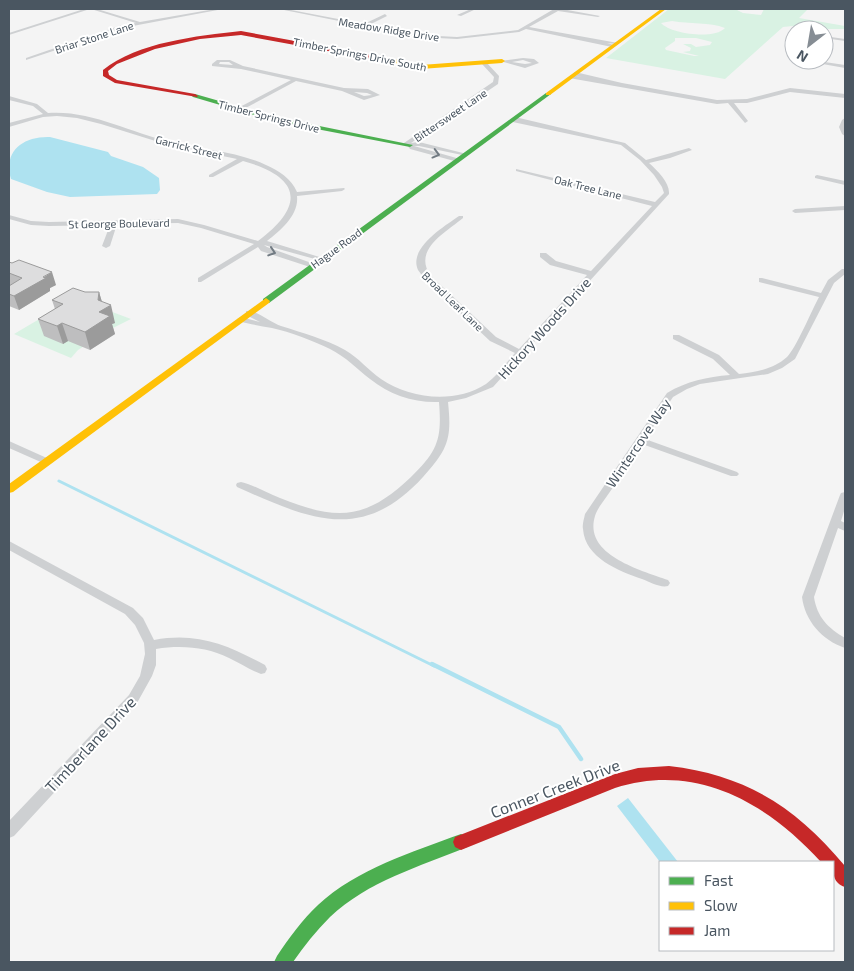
<svg xmlns="http://www.w3.org/2000/svg" width="854" height="971" viewBox="0 0 854 971" font-family="'Exo 2',sans-serif">
  <rect width="100%" height="100%" fill="#f4f4f4"/>
  <path fill="#d9f2e3" fill-rule="evenodd" d="M 669,9 L 735,9 L 743,13 L 761,15 L 764,9 L 808,9 L 799,18 L 845,26 L 845,29 L 828,29 L 818,26 L 804,28 L 793,26 L 783,27 L 725,79 L 606,58 ZM 672,21 C 689,24 710,22 725,28 C 714,40 671,34 661,23 ZM 675,38 L 696,38 L 712,42 L 710,45 L 696,47 L 691,44 L 683,44 L 691,48 L 690,51 L 683,52 L 699,56 L 694,56 L 666,50 L 665,48 L 675,41 Z
    M 75,298 L 131,319 L 107,331 L 78,350 L 71,358 L 14,334 Z"/>
  <path fill="#aee2f0" d="M 50,137 L 108,152 L 111,156 L 143,167 L 159,178 L 160,190 L 157,194 L 70,197 L 47,192 L 11,179 C 3,152 22,136 50,137 Z
    M 628,798 L 678,862 L 660,862 L 617,806 Z"/>
  <g fill="none" stroke-linecap="round" stroke-linejoin="round">
    <path stroke="#aee2f0" stroke-width="3" d="M 59,481 L 434,666"/>
    <path stroke="#aee2f0" stroke-width="4.5" d="M 432,664 L 559,727 L 581,759"/>
    <path fill="#ced0d2" fill-rule="evenodd" d="M 84,9 L 90,9 L 9,35 L 9,33 Z
      M 91,9 L 97,9 L 140,22 L 215,9 L 223,9 L 122,28 L 26,60 L 26,58 L 119,26 L 136,23 Z
      M 279,9 L 286,9 L 364,24 L 385,14 L 387,16 L 369,25 L 419,35 L 457,37 L 518,30 L 554,9 L 562,9 L 600,16 L 598,17 L 558,11 L 529,27 L 618,43 L 616,44 L 607,43 L 614,45 L 612,47 L 526,29 L 519,32 L 457,39 L 419,37 Z
      M 471,9 L 476,9 L 461,16 L 457,15 Z
      M 824,36 L 845,39 L 845,41 L 824,38 Z
      M 523,58 L 534,59 L 539,63 L 525,68 L 500,61 ZM 523,60 L 532,63 L 525,64 L 512,62 Z
      M 217,60 L 230,60 L 243,66 L 344,88 L 368,89 L 380,95 L 364,100 L 342,91 L 296,81 L 238,112 L 235,110 L 236,109 L 291,80 L 241,69 L 212,66 L 212,64 ZM 220,62 L 229,62 L 233,65 L 219,64 ZM 354,92 L 367,93 L 372,95 L 364,96 Z
      M 800,60 L 811,60 L 845,65 L 845,68 Z
      M 482,62 L 486,62 L 499,76 L 498,84 L 411,143 L 419,142 L 467,154 L 467,156 L 419,146 L 414,146 L 460,159 L 461,160 L 458,162 L 410,149 L 407,145 L 404,145 L 404,143 L 493,82 L 494,77 L 482,64 Z
      M 575,72 L 622,83 L 717,100 L 747,99 L 790,88 L 845,94 L 845,98 L 790,92 L 747,103 L 734,103 L 748,121 L 745,123 L 728,103 L 717,104 L 569,78 L 571,75 L 582,77 L 573,75 Z
      M 9,96 L 37,104 L 48,113 C 91,110 129,132 170,142 C 202,150 236,151 266,165 C 279,171 291,178 297,192 L 344,188 L 345,189 L 342,191 L 297,196 C 299,215 281,230 267,241 L 326,259 L 322,261 L 264,245 L 267,247 L 317,265 L 313,267 L 310,267 L 261,251 L 258,247 L 201,282 L 198,282 L 198,278 L 254,244 L 201,228 L 178,223 L 117,224 L 110,246 L 106,248 L 102,246 L 110,225 L 49,226 L 31,225 L 9,219 L 9,215 L 31,221 L 49,222 L 178,219 L 204,225 L 258,241 C 306,205 301,177 243,161 L 213,177 L 209,177 L 209,175 L 237,159 L 165,144 L 101,124 L 77,118 L 57,116 L 43,117 L 9,127 L 9,123 L 43,114 L 33,106 L 9,100 Z
      M 515,117 L 625,143 L 646,160 L 689,148 L 692,150 L 670,158 L 649,163 C 658,171 670,183 669,194 L 493,387 L 466,398 L 448,402 C 452,439 448,449 423,477 C 362,544 309,519 237,487 L 236,485 L 237,483 L 241,482 C 254,485 267,493 280,498 C 337,521 366,520 411,477 C 438,451 442,439 439,402 C 414,403 390,395 370,379 C 357,369 346,357 330,349 C 314,341 290,332 272,328 C 260,326 250,324 238,321 L 237,319 L 241,317 L 260,322 L 246,315 L 246,311 C 257,310 270,322 281,326 C 303,333 325,339 345,350 C 359,358 368,370 381,379 C 410,399 455,404 486,384 C 497,376 506,363 515,353 L 490,341 L 425,280 C 423,276 420,273 418,270 C 408,248 445,226 459,216 L 463,216 L 463,218 C 445,233 412,250 431,276 L 496,337 L 519,349 L 587,275 L 550,265 L 540,257 L 540,253 L 546,253 L 556,261 L 591,271 L 652,206 L 516,171 L 516,169 L 655,202 L 664,193 L 662,187 L 654,175 L 640,160 L 621,145 L 508,121 Z
      M 845,118 L 845,136 L 842,134 L 839,127 L 842,120 Z
      M 817,175 L 845,181 L 845,185 L 815,178 L 815,176 Z
      M 845,206 L 845,210 L 795,213 L 792,211 L 795,209 Z
      M 842,269 L 845,269 L 845,274 L 834,283 L 795,359 L 782,368 L 768,374 L 700,384 L 687,389 L 673,397 L 645,439 L 737,472 L 739,474 L 737,476 L 731,476 L 642,444 C 630,462 619,479 607,496 C 603,502 597,509 595,516 C 583,555 641,570 668,580 L 670,583 L 668,586 C 660,588 650,582 642,579 C 619,571 585,558 583,529 C 582,525 584,519 585,514 L 667,393 C 687,381 707,377 730,375 L 713,359 L 673,339 L 673,335 L 679,335 L 719,355 L 739,374 C 756,372 774,369 787,357 C 796,348 812,310 819,297 L 759,282 L 759,278 L 762,278 L 821,293 L 828,280 Z
      M 9,441 L 49,459 L 51,461 L 46,464 L 43,463 L 9,448 Z
      M 845,492 L 845,508 L 841,521 L 845,523 L 845,531 L 838,528 L 814,597 C 817,617 828,628 845,638 L 845,648 C 822,640 805,621 802,597 L 840,495 L 841,493 Z
      M 9,541 L 133,608 L 143,618 L 154,640 C 198,632 227,645 265,665 L 267,669 L 265,673 L 261,674 C 250,670 240,663 229,658 C 206,647 182,645 156,649 L 156,665 L 152,676 L 137,703 L 14,836 L 9,838 L 9,821 L 129,695 L 140,676 L 145,654 L 144,643 L 135,625 L 125,614 L 9,550 Z"/>
    <path fill="#4caf50" fill-rule="evenodd" d="M 546,93 L 551,94 L 269,303 L 263,303 L 263,299 Z
      M 195,94 L 275,117 L 413,145 L 410,147 L 275,121 L 193,97 L 192,96 Z
      M 461,834 L 467,837 L 469,842 L 467,847 C 419,867 368,881 330,917 C 316,931 304,946 293,962 L 274,962 L 277,956 C 289,938 302,920 318,905 C 357,869 412,852 461,834 Z"/>
    <path fill="#ffc107" fill-rule="evenodd" d="M 661,9 L 666,9 L 550,95 L 546,95 L 546,93 Z
      M 393,59 L 421,65 L 502,59 L 505,61 L 502,63 L 421,69 L 391,62 Z
      M 266,298 L 270,301 L 269,303 L 13,492 L 9,493 L 9,484 Z"/>
    <path fill="#c62828" fill-rule="evenodd" d="M 241,31 L 393,59 L 396,61 L 393,63 L 241,35 L 200,39 L 155,49 L 117,64 L 108,71 L 109,75 L 117,80 L 195,94 L 198,96 L 197,97 L 115,83 L 103,76 L 103,70 C 138,42 197,36 241,31 Z
      M 669,766 C 746,775 796,807 845,866 L 845,887 C 833,883 833,874 833,862 L 821,862 C 767,803 697,762 615,788 L 461,850 L 455,847 L 453,842 L 455,837 L 615,774 L 638,768 Z"/>
  </g>
  <path fill="#bebebf" d="M 9,262 L 56,285 L 50,288 L 50,291 L 19,310 L 9,306 L 9,286 L 10,285 L 9,284 Z
    M 85,292 L 99,292 L 102,302 L 115,323 L 112,324 L 115,334 L 90,350 L 68,341 L 63,344 L 44,336 L 38,319 L 55,309 L 52,300 Z"/>
  <path fill="#9b9b9b" d="M 52,272 L 56,285 L 50,288 L 50,291 L 19,310 L 14,296 Z
    M 99,292 L 104,309 L 111,305 L 115,323 L 112,324 L 115,334 L 90,350 L 85,332 L 98,300 Z
    M 62,323 L 68,341 L 63,344 L 57,326 Z"/>
  <path fill="#ddddde" stroke="#9b9b9b" d="M 19,260 L 52,272 L 43,277 L 46,278 L 14,296 L 9,294 L 9,286 L 22,278 L 9,273 L 9,262 L 12,263 Z
    M 73,288 L 85,292 L 99,292 L 98,300 L 111,305 L 99,312 L 110,316 L 85,332 L 62,323 L 57,326 L 38,319 L 63,304 L 52,300 Z"/>
  <defs><path id="oneway-chevron" d="M-2-3.5L2.5 0L-2 3.5" fill="none" stroke-width="1.6" stroke-linecap="round" stroke-linejoin="round" transform="scale(1.25)"/></defs>
  <g stroke="#727b83">
    <use href="#oneway-chevron" transform="translate(436 154) rotate(15)"/>
    <use href="#oneway-chevron" transform="translate(272 252) rotate(18)"/>
  </g>
  <g text-anchor="middle" dominant-baseline="central" stroke-width="4" stroke-linejoin="round" paint-order="stroke">
    <g font-size="11" fill="#4a5661" stroke="#fff">
      <text transform="translate(389 29) rotate(9)">Meadow Ridge Drive</text>
      <text transform="translate(94 37) rotate(-18)">Briar Stone Lane</text>
      <text transform="translate(360 54) rotate(11)">Timber Springs Drive South</text>
      <text transform="translate(450 115) rotate(-34)">Bittersweet Lane</text>
      <text transform="translate(269 116) rotate(14)">Timber Springs Drive</text>
      <text transform="translate(189 147) rotate(14)">Garrick Street</text>
      <text transform="translate(588 187) rotate(14)">Oak Tree Lane</text>
      <text transform="translate(119 223) rotate(-1)">St George Boulevard</text>
      <text transform="translate(336 248) rotate(-36)">Hague Road</text>
      <text transform="translate(453 301) rotate(44)">Broad Leaf Lane</text>
    </g>
    <g font-size="14" fill="#4a5661" stroke="#fff">
      <text transform="translate(544 328) rotate(-48)">Hickory Woods Drive</text>
      <text transform="translate(638 443) rotate(-56)">Wintercove Way</text>
    </g>
    <g font-size="16" fill="#4a5661" stroke="#fff">
      <text transform="translate(90 744) rotate(-47)">Timberlane Drive</text>
      <text transform="translate(555 788) rotate(-21)">Conner Creek Drive</text>
    </g>
  </g>
  <rect width="854" height="971" fill="none" stroke="#4a5661" stroke-width="20"/>
  <rect x="659" y="861" width="175" height="90" fill="#ffffff" stroke="#b7bbc0"/>
  <rect x="669" y="877" width="25" height="8" fill="#4caf50" stroke="#b7bbc0"/>
  <text x="704" y="886" font-size="15" fill="#4a5661">Fast</text>
  <rect x="669" y="902" width="25" height="8" fill="#ffc107" stroke="#b7bbc0"/>
  <text x="704" y="911" font-size="15" fill="#4a5661">Slow</text>
  <rect x="669" y="927" width="25" height="8" fill="#c62828" stroke="#b7bbc0"/>
  <text x="704" y="936" font-size="15" fill="#4a5661">Jam</text>
  <g transform="translate(809 45) rotate(211)"><circle r="24" fill="#ffffff" stroke="#b7bbc0"/>
  <path d="M0-4L9 19L0 12L-9 19Z" fill="#868d94"/>
  <text y="-8" font-size="14" font-weight="bold" text-anchor="middle" fill="#4a5661">N</text>
  </g>
</svg>
